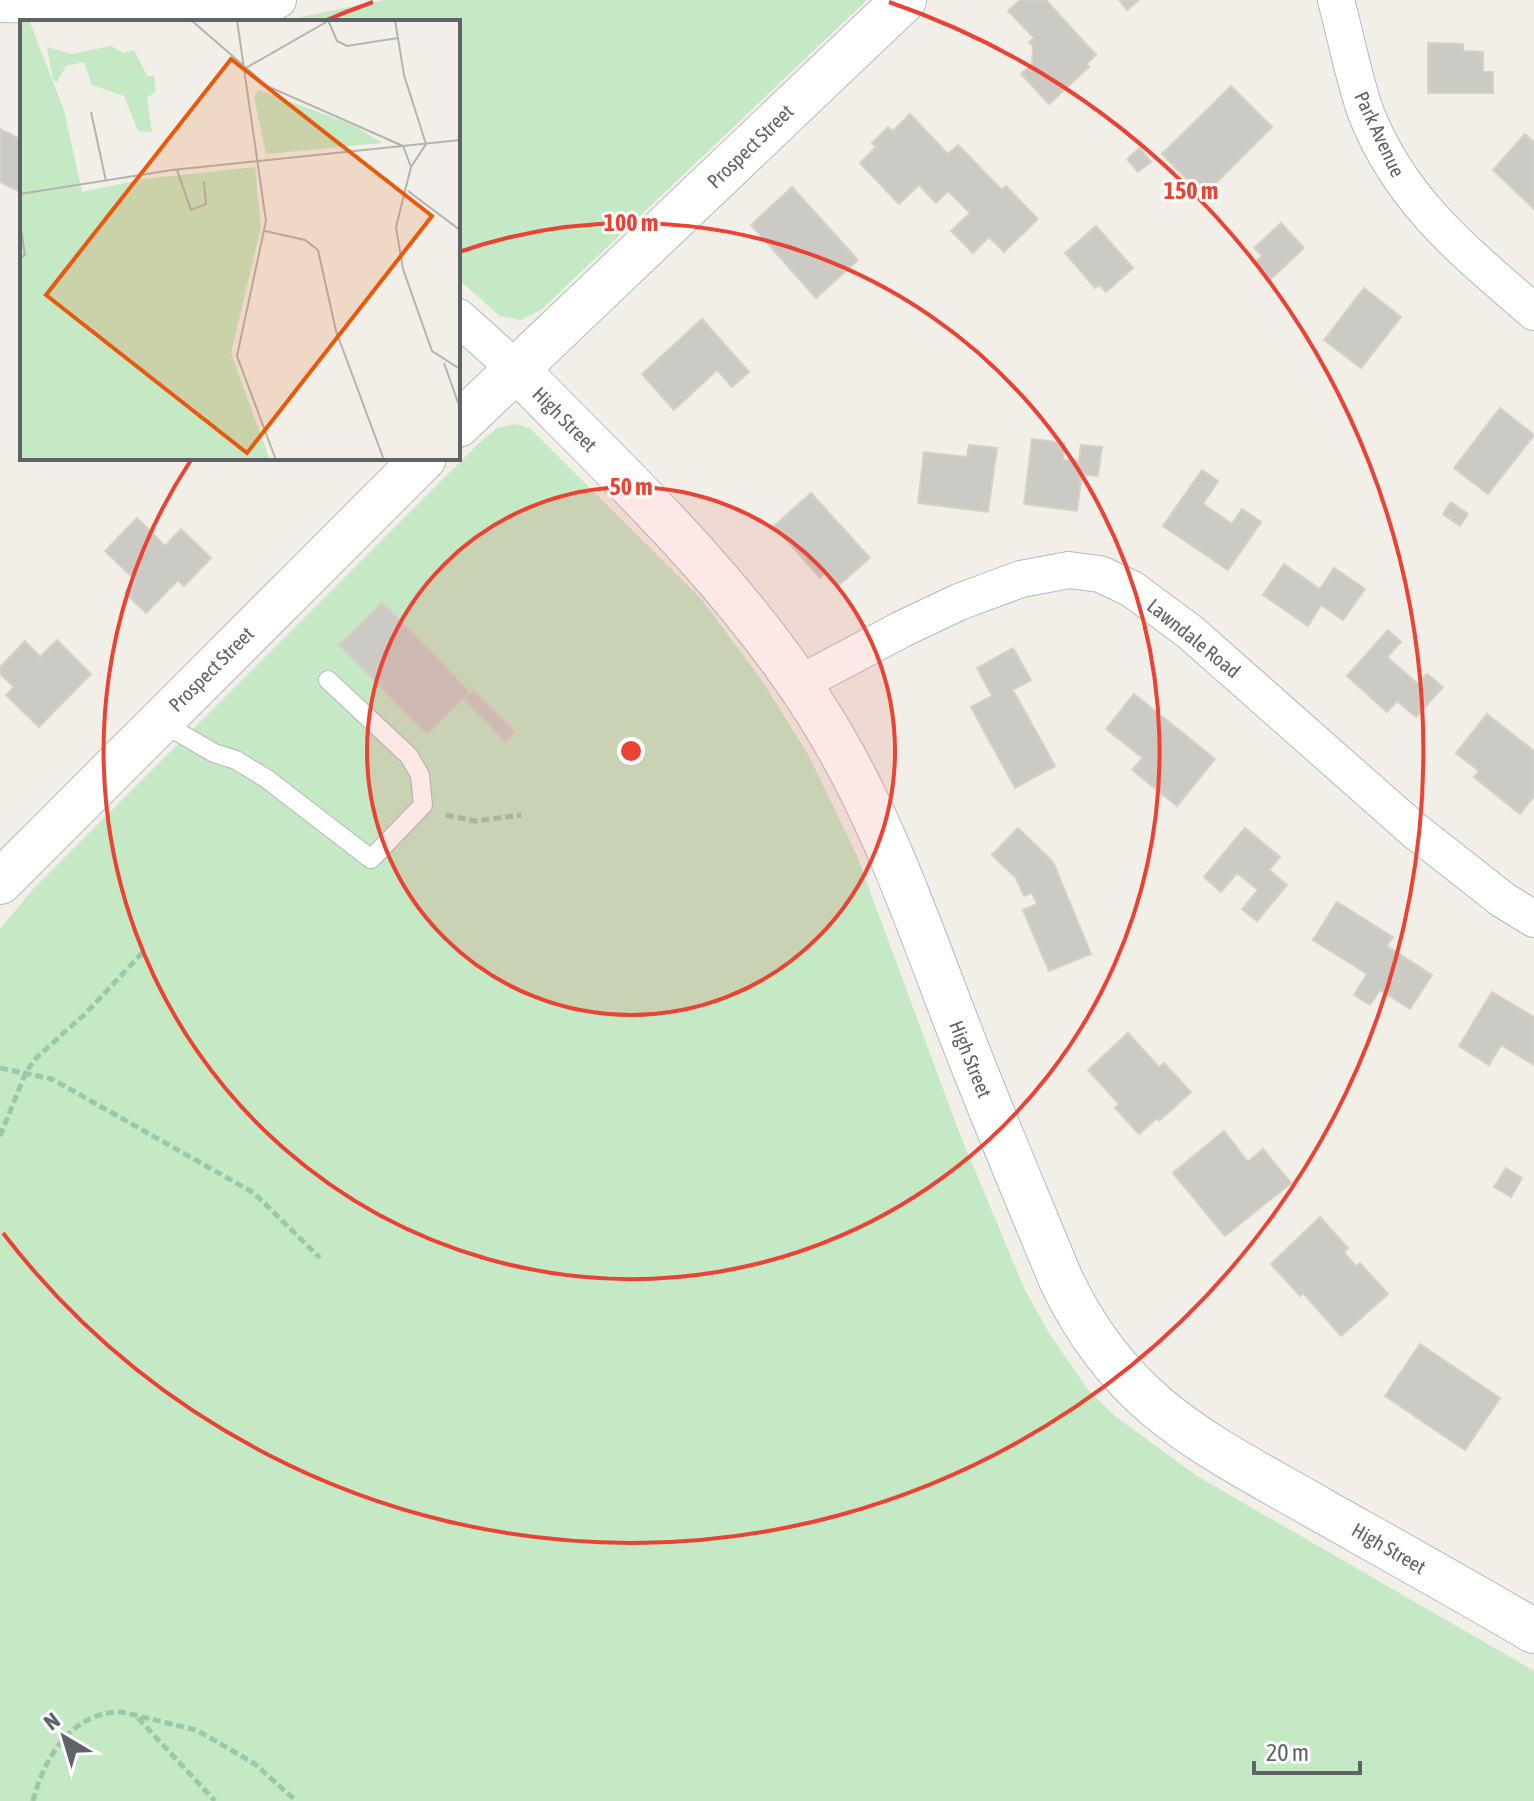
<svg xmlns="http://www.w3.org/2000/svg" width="1534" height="1801" viewBox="0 0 1534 1801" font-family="'Asap Condensed',sans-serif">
  <rect width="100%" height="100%" fill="#f1efe8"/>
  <path fill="#c5e8c5" d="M 384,0 L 867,0 L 541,310 L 520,320 L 500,316 L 458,279 L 458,22 L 277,22 Z
    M 515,424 L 530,428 L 702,600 L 763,682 L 809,756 L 857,856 L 959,1132 L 1024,1288 L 1049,1333 L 1088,1390 L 1116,1417 L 1197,1476 L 1534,1671 L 1534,1801 L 0,1801 L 0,929 L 34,888 L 478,444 L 497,428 Z"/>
  <path fill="#cccac5" stroke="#d6d1c6" stroke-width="2" d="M 1020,0 L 1046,0 L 1096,55 L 1086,64 L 1089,67 L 1049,104 L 1021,74 L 1032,64 L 1033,46 L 1029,42 L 1034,38 L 1008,11 Z
    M 1119,0 L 1139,0 L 1127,10 Z
    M 1428,43 L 1463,44 L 1463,51 L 1483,52 L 1483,72 L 1493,72 L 1493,93 L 1428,93 Z
    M 1231,86 L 1272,127 L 1203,196 L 1162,154 Z
    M 910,114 L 948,154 L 958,145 L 1002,190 L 1006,186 L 1038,219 L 1004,252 L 989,237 L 973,253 L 951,231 L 970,213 L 948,191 L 936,203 L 919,185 L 899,204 L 860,163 L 876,147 L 872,143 L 888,127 L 893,131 Z
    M 0,129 L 22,140 L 22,193 L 0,182 Z
    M 1525,134 L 1534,142 L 1534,209 L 1493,170 Z
    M 1140,148 L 1151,162 L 1138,172 L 1127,159 Z
    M 792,187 L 858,260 L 816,298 L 751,225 Z
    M 1281,223 L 1304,248 L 1270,280 L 1254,263 L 1262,256 L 1254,248 Z
    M 1096,226 L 1133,268 L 1106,292 L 1100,285 L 1095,288 L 1065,253 Z
    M 1364,288 L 1401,317 L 1361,368 L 1324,340 Z
    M 702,319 L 749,372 L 732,387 L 717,370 L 674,410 L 642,374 Z
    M 1500,408 L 1534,435 L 1488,494 L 1454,468 Z
    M 1032,439 L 1065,443 L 1063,460 L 1079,461 L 1081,445 L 1102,447 L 1098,476 L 1082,474 L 1077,511 L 1024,504 Z
    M 969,445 L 997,448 L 988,512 L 918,503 L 924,452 L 967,457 Z
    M 1202,470 L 1218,481 L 1203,504 L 1232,524 L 1242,509 L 1261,522 L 1228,570 L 1163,526 Z
    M 811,493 L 870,558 L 839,585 L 827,571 L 820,578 L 774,526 Z
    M 1451,502 L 1468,514 L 1460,526 L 1443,514 Z
    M 137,518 L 165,546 L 181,529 L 211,558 L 184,586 L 178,580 L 146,613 L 125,593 L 136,581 L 105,551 Z
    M 1284,564 L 1320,589 L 1334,568 L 1365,589 L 1343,620 L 1321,605 L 1308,626 L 1263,595 Z
    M 382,602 L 470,692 L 427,734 L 339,645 Z
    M 1388,630 L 1401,642 L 1387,657 L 1418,684 L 1427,674 L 1443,687 L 1416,717 L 1397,701 L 1387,712 L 1347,676 Z
    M 57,640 L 91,674 L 39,727 L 6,695 L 14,687 L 0,674 L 0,667 L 25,641 L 40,657 Z
    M 1013,648 L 1031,680 L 1013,690 L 1055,766 L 1015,788 L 971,707 L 992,696 L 977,668 Z
    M 473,690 L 515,732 L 505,742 L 464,699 Z
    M 1134,694 L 1215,759 L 1177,806 L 1132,770 L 1143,758 L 1106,729 Z
    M 1487,714 L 1534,751 L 1534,796 L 1520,814 L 1474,777 L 1479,771 L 1456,753 Z
    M 1018,828 L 1053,862 L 1091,954 L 1049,971 L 1023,910 L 1037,904 L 1032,893 L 1024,896 L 1016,878 L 992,855 Z
    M 1245,828 L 1280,857 L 1269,870 L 1287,885 L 1257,921 L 1242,909 L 1258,890 L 1237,873 L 1221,892 L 1204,877 Z
    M 1337,902 L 1393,937 L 1387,946 L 1432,975 L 1410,1009 L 1380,990 L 1370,1005 L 1354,995 L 1367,974 L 1313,940 Z
    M 1492,992 L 1534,1017 L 1534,1065 L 1501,1045 L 1489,1065 L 1459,1046 Z
    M 1128,1033 L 1159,1067 L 1164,1063 L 1191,1092 L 1159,1121 L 1157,1118 L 1139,1134 L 1115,1108 L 1119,1104 L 1088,1070 Z
    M 1224,1131 L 1248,1162 L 1263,1149 L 1291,1183 L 1225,1236 L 1173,1173 Z
    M 1506,1168 L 1522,1178 L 1511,1197 L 1494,1187 Z
    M 1320,1217 L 1348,1248 L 1344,1253 L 1356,1266 L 1360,1263 L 1388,1294 L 1341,1336 L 1303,1293 L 1300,1296 L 1271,1264 Z
    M 1420,1344 L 1500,1398 L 1465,1450 L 1385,1396 Z"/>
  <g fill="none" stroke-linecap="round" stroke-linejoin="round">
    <g stroke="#b5b8bc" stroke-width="20">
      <path id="lane" d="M 159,721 L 214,753 L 236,760 L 267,779 L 371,859 L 423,805 L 420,775 L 409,756 L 328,680"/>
    </g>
    <g stroke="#b5b8bc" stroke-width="38">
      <path id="street" d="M 1336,0 C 1346,37 1353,76 1366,113 C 1401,202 1464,251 1534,312
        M 243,22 L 258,10 L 278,0
        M 458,317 L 516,369
        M 799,684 L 902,629 L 959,602 L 1021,579 L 1069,570 L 1100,574 L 1132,589 L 1190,632 L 1414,830 L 1503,900 L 1534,919"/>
    </g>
    <g stroke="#b6babf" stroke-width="46">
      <path id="secondary" d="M 0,0 L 181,3 L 233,0
        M 516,369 C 623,478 736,583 818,713 C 877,806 913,909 952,1011 C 986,1101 1024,1190 1061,1280 C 1122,1408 1206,1444 1323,1511 C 1394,1551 1464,1590 1534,1631
        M 458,425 L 904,0
        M 0,882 L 424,458"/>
    </g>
    <path stroke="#9cc7a9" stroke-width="5" stroke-dasharray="8 4" stroke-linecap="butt" d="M 446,815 L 475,821 L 521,815
      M 0,1068 L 52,1079 L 254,1193 L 320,1258
      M 0,1136 L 26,1072 L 36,1058 L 85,1014 L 145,950
      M 138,1718 L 215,1801
      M 33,1801 C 44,1758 72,1711 122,1712 L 196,1730 L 207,1736 L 255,1764 L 296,1801"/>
    <use href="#lane" stroke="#fff" stroke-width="18"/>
    <use href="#street" stroke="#fff" stroke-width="36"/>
    <use href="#secondary" stroke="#fff" stroke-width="44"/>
  </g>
  <circle cx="631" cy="751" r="264" fill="#ea4335" fill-opacity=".12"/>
  <g fill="none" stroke="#ea4335" stroke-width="4">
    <circle cx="631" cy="751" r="264"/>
    <path d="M459 252A528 528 0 1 1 191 460"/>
    <path d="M322 22A792 792 0 0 1 373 2M889 2A792 792 0 1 1 3 1233"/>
  </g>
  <g text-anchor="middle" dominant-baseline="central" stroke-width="6" stroke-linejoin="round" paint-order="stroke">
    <g font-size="20" fill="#5f6368" stroke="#fff">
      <text transform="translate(1380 134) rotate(65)">Park Avenue</text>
      <text transform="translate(750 146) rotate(-44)">Prospect Street</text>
      <text transform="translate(565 419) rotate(45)">High Street</text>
      <text transform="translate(1194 638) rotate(39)">Lawndale Road</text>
      <text transform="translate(211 669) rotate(-45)">Prospect Street</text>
      <text transform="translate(971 1059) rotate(68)">High Street</text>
      <text transform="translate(1389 1548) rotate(30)">High Street</text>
    </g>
  </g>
  <g transform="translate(20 20)">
    <rect width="440" height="440" fill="#f1efe8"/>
    <path d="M 0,0 L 9,0 L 44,90 L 62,172 L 124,159 L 235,147 L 241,207 L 211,333 L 250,440 L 0,440 ZM 91,26 L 104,33 L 114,30 L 127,56 L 134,56 L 136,71 L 127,78 L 132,112 L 118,111 L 104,76 L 72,65 L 64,42 L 46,46 L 37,62 L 33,60 L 27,27 L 52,34 ZM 239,70 L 333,105 L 362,123 L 246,134 L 234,77 Z" fill="#c5e8c5"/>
    <path fill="none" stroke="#b3b3b1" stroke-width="2" d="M 171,0 L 247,66 L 383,126M 217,0 L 246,201 L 217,336 L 256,440M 308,0 L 317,21 L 327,26 L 378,18M 375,0 L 384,55 L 406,124 L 391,147M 224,49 L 308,1M 71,92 L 86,161M 383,126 L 391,147 L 376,207 L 383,249 L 412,331 L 440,349M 157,150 L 171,190 L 186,184 L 184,162M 388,171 L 440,210M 0,174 L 152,150 L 440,120M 0,203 L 5,235 L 0,238M 245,211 L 285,220 L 298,230 L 316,311 L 364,440M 424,343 L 440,388"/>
    <path fill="#e8590c" fill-opacity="0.15" stroke="#e8590c" stroke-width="4" d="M 211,39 L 412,196 L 227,433 L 26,275 Z"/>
    <rect width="440" height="440" fill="none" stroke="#5f6368" stroke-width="4"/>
  </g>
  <circle cx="631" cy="751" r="12" fill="#ea4335" stroke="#fff" stroke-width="4"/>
  <g font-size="24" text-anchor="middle" font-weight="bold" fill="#ea4335" stroke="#fff" stroke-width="6" stroke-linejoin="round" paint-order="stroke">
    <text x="1191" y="199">150 m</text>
    <text x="631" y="231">100 m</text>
    <text x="631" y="495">50 m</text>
  </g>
  <g transform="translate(64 1737) rotate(322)" stroke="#ffffff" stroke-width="6" paint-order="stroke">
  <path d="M0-6L14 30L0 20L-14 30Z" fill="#5f6368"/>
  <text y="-12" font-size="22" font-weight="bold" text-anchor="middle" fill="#5f6368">N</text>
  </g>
  <path d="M1254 1761v12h106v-12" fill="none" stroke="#5f6368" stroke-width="4"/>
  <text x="1266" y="1761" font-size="24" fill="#5f6368" stroke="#ffffff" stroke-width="6" paint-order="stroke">20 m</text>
</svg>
